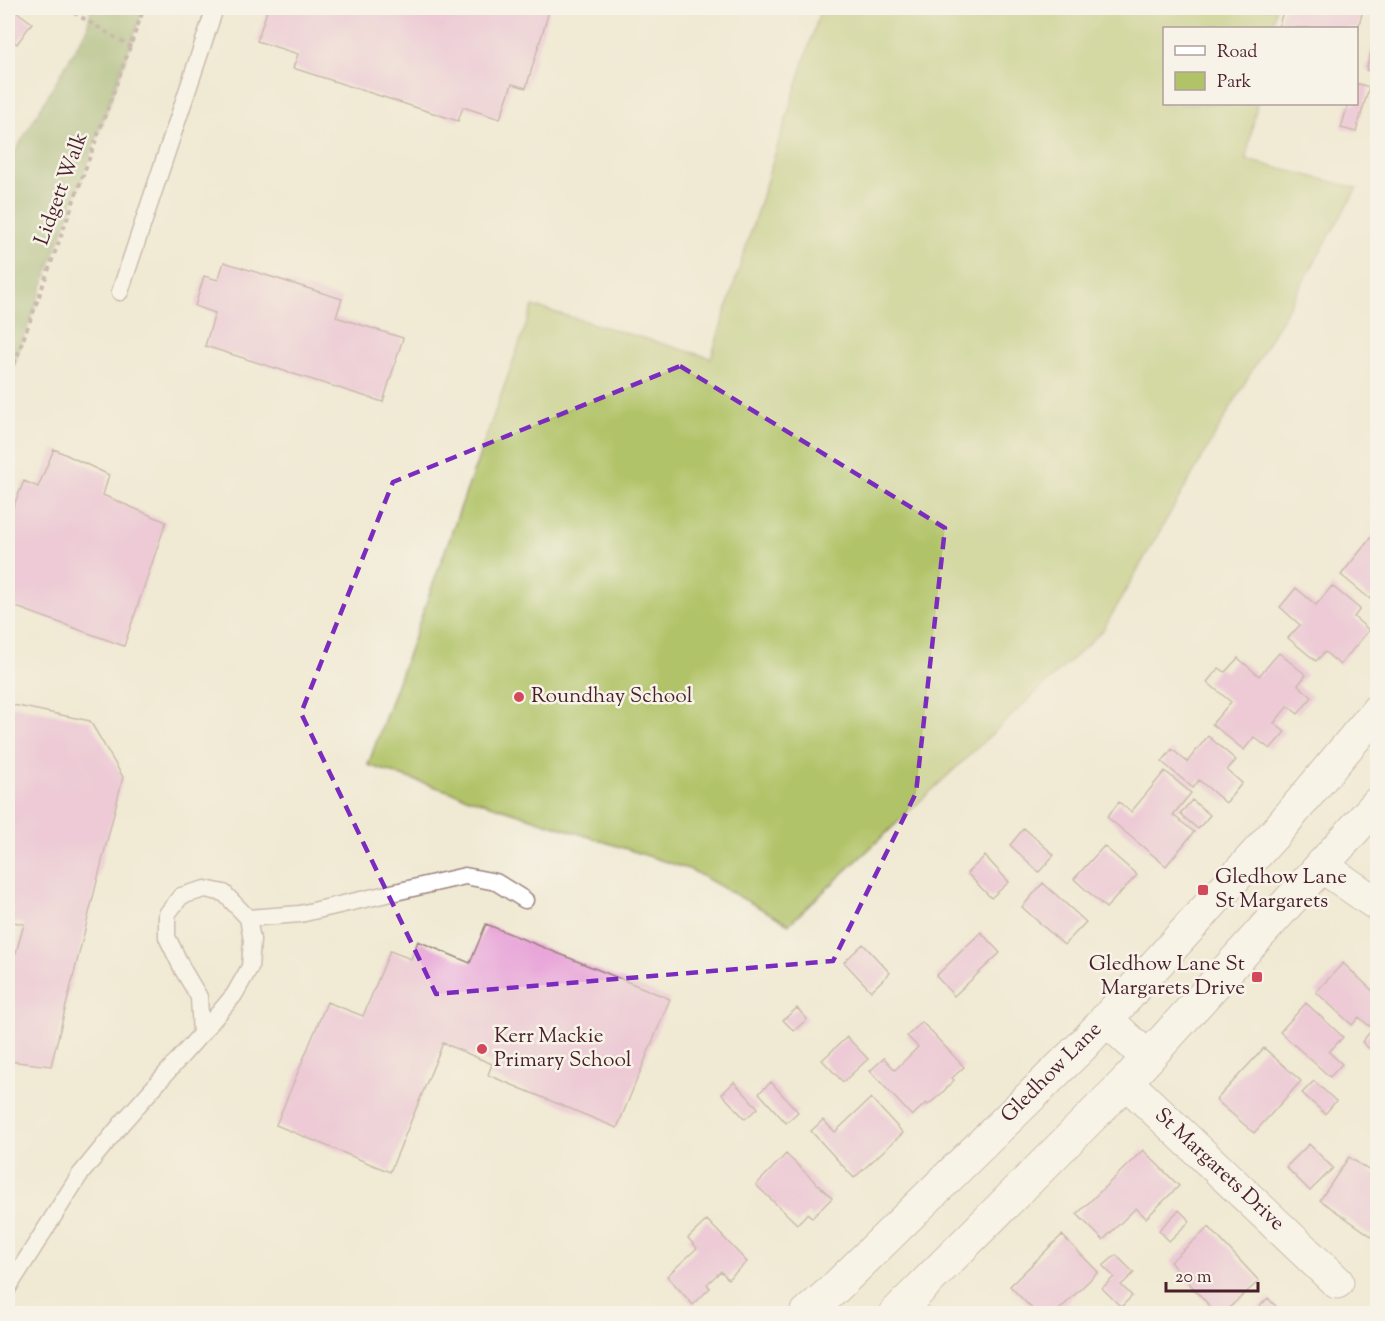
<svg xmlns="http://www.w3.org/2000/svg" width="1385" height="1321" viewBox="0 0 1385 1321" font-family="'Sorts Mill Goudy',serif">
  <rect width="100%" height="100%" fill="#f7f3e8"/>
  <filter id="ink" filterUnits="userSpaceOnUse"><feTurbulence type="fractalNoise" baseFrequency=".0167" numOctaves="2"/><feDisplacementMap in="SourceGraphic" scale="12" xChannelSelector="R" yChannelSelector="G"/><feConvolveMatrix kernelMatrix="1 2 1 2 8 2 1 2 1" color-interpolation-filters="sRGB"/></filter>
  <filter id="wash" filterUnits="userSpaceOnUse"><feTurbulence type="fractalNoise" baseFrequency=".008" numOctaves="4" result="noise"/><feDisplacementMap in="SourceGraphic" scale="24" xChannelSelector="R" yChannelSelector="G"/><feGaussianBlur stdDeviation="1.35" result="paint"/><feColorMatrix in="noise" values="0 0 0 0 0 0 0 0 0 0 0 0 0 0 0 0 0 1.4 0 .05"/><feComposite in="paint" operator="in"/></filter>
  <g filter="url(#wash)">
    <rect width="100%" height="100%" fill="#f0ead4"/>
    <path fill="#b1c367" stroke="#7e7149" stroke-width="1.5" d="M 821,8 L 1276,8 L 1272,28 L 1164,28 L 1164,104 L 1257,104 L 1246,160 L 1357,188 L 1103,630 L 789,924 L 691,870 L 368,765 L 533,306 L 711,358 Z"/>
    <path fill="#8ca95c" stroke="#6b6444" stroke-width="1.5" d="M 91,8 L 144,8 L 8,381 L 8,164 L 87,29 Z"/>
    <g id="blocks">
      <path fill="#e8a5d9" d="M 8,8 L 21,8 L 17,12 L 32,23 L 17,44 L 8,37 Z
        M 268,8 L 430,8 L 443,12 L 444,8 L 550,8 L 526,88 L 512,84 L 500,119 L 463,107 L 458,121 L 293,68 L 298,54 L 257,41 Z
        M 1284,8 L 1353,8 L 1363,10 L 1358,28 L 1278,28 Z
        M 1377,31 L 1377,74 L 1366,70 Z
        M 1356,83 L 1369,87 L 1356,132 L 1341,128 L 1348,104 L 1356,104 Z
        M 224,262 L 342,299 L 336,317 L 403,338 L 383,402 L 205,346 L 215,313 L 195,306 L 204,276 L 218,280 Z
        M 54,449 L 109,475 L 103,495 L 166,522 L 124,646 L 8,604 L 8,570 L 10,564 L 8,563 L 8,519 L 24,481 L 38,487 Z
        M 1377,530 L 1377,590 L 1370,599 L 1341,575 Z
        M 1332,586 L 1360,609 L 1354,617 L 1369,630 L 1340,665 L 1325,652 L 1316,661 L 1288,638 L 1300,625 L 1280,607 L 1296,588 L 1316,605 Z
        M 1279,653 L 1306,675 L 1298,685 L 1312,697 L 1298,714 L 1288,706 L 1274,723 L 1285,732 L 1270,749 L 1254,737 L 1244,750 L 1212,724 L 1231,702 L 1207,682 L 1219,668 L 1225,672 L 1238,658 L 1259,676 Z
        M 13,705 L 90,721 L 123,777 L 51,1066 L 8,1061 L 8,951 L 16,953 L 24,924 L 8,921 L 8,728 Z
        M 1208,736 L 1236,760 L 1227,770 L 1242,783 L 1226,803 L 1199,780 L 1193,788 L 1162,762 L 1172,749 L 1187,762 Z
        M 1165,771 L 1191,793 L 1173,815 L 1194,832 L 1166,866 L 1107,817 L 1119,802 L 1131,812 Z
        M 1192,800 L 1210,815 L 1198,829 L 1180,814 Z
        M 1024,828 L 1054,855 L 1039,872 L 1010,845 Z
        M 1104,846 L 1137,875 L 1106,908 L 1074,879 Z
        M 985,856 L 1009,882 L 991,898 L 967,873 Z
        M 1043,883 L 1086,922 L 1064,945 L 1022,907 Z
        M 486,924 L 670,999 L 617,1128 L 488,1075 L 492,1064 L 443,1043 L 390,1172 L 276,1125 L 327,1002 L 363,1016 L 390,951 L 411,959 L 418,941 L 470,963 Z
        M 981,932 L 1000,953 L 954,996 L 936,976 Z
        M 863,944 L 890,973 L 871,991 L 844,962 Z
        M 1343,963 L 1377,995 L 1375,1000 L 1377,1002 L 1377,1017 L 1369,1026 L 1359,1017 L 1352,1025 L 1316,992 Z
        M 1306,1003 L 1343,1037 L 1329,1052 L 1342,1064 L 1330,1077 L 1280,1032 Z
        M 797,1008 L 807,1019 L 794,1031 L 783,1020 Z
        M 922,1022 L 964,1067 L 952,1078 L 954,1080 L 942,1093 L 928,1105 L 926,1103 L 912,1116 L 870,1071 L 884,1058 L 895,1070 L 918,1047 L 907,1036 Z
        M 1374,1027 L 1377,1030 L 1377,1056 L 1362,1042 Z
        M 847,1037 L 868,1059 L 843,1082 L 822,1060 Z
        M 1264,1048 L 1301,1081 L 1254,1133 L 1216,1100 Z
        M 1314,1081 L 1336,1101 L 1325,1114 L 1302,1093 Z
        M 734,1082 L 758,1108 L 745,1119 L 722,1094 Z
        M 771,1082 L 798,1112 L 786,1123 L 759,1093 Z
        M 871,1098 L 903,1133 L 854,1178 L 811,1131 L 823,1120 L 835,1132 Z
        M 1309,1144 L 1333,1168 L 1310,1191 L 1286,1167 Z
        M 1143,1150 L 1179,1186 L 1146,1218 L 1136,1208 L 1103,1240 L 1077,1214 Z
        M 786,1154 L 832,1198 L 812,1218 L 808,1213 L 797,1224 L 756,1185 Z
        M 1349,1157 L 1377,1176 L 1377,1240 L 1320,1200 Z
        M 1179,1210 L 1190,1221 L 1169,1241 L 1159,1230 Z
        M 707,1220 L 747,1262 L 728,1279 L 721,1271 L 707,1284 L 710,1288 L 693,1305 L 667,1276 L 697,1248 L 688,1238 Z
        M 1209,1227 L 1259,1281 L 1222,1314 L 1217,1314 L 1170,1262 Z
        M 1062,1235 L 1098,1272 L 1055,1314 L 1037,1314 L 1010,1286 Z
        M 1116,1255 L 1134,1273 L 1121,1285 L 1132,1296 L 1121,1307 L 1102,1288 L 1114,1277 L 1103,1266 Z
        M 1268,1298 L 1283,1314 L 1252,1314 Z
        M 988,1306 L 999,1314 L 983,1314 Z"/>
    </g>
  </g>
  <g filter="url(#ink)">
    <use href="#blocks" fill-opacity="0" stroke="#9d8480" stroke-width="1.5"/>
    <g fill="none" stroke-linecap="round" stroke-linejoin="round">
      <g stroke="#9d8480" stroke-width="19">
        <path id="lane" d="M 120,292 L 215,8
          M 248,918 L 300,914 L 465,876 L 496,882 L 525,900
          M 8,1288 L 79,1176 L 123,1122 L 201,1034 L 234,995 L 250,967 L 252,940 L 248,918 L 224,893 L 205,889 L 181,896 L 167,914 L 167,937 L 183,970 L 199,997 L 201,1034"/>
      </g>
      <g stroke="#9d8480" stroke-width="35">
        <path id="street" d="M 1322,866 L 1378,905
          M 1126,1082 L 1337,1282"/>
      </g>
      <g stroke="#9d8480" stroke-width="35">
        <path id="secondary" d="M 1106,1019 L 1148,1058
          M 806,1314 L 833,1290 L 1082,1046 L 1277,831 L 1378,710
          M 895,1314 L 1126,1082 L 1378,803"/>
      </g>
      <path stroke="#9d8480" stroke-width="4" stroke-dasharray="4.5 4.5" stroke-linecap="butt" d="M 66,8 L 131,47
        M 8,381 L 144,8"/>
      <use href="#lane" stroke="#fff" stroke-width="16"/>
      <use href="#street" stroke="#fff" stroke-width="33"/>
      <use href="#secondary" stroke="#fff" stroke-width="33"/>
    </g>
  </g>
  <path d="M0 0H1385V1321H0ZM 680,366 L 945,528 L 916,793 L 833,961 L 436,994 L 301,713 L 393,482 Z" fill="#f0ead4" fill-opacity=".55" fill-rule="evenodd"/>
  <path fill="none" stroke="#7b2cbf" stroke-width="4.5" stroke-dasharray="12 8" stroke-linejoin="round" d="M 680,366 L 945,528 L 916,793 L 833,961 L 436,994 L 301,713 L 393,482 Z"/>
  <g fill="#d1495b" stroke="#f7f3e8" stroke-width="2">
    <circle cx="519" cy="697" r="6"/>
    <rect x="1197" y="884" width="12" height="12" rx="3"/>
    <rect x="1251" y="971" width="12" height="12" rx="3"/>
    <circle cx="482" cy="1049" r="6"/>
  </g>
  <g text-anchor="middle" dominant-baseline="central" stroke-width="5" stroke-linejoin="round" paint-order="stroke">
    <g font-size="21" fill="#4a1f2b" stroke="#f7f3e8">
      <text transform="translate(62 189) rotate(-70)">Lidgett Walk</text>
      <text transform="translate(1052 1073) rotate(-45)">Gledhow Lane</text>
      <text transform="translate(1219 1170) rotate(43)">St Margarets Drive</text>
    </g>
    <g font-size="21" fill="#4a1f2b" stroke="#f7f3e8" text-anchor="start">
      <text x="531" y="697">Roundhay School</text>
      <text x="1215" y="878">Gledhow Lane<tspan x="1215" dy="24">St Margarets</tspan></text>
      <text x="1245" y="965" text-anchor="end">Gledhow Lane St<tspan x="1245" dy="24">Margarets Drive</tspan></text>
      <text x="494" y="1037">Kerr Mackie<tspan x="494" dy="24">Primary School</tspan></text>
    </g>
  </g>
  <rect width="1385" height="1321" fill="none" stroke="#f7f3e8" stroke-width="30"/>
  <rect x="1163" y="27" width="195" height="78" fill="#f7f3e8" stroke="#b29e9c" stroke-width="1.5"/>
  <rect x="1175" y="46" width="30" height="9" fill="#ffffff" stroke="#b29e9c" stroke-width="1.5"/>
  <text x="1217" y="57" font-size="18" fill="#4a1f2b">Road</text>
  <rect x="1175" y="72" width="30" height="18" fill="#b1c367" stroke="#b29e9c" stroke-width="1.5"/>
  <text x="1217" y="87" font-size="18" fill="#4a1f2b">Park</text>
  <path d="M1166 1282v9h92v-9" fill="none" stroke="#4a1f2b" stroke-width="3"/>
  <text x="1175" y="1282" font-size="18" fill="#4a1f2b" stroke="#f7f3e8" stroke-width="4.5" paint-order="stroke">20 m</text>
</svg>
